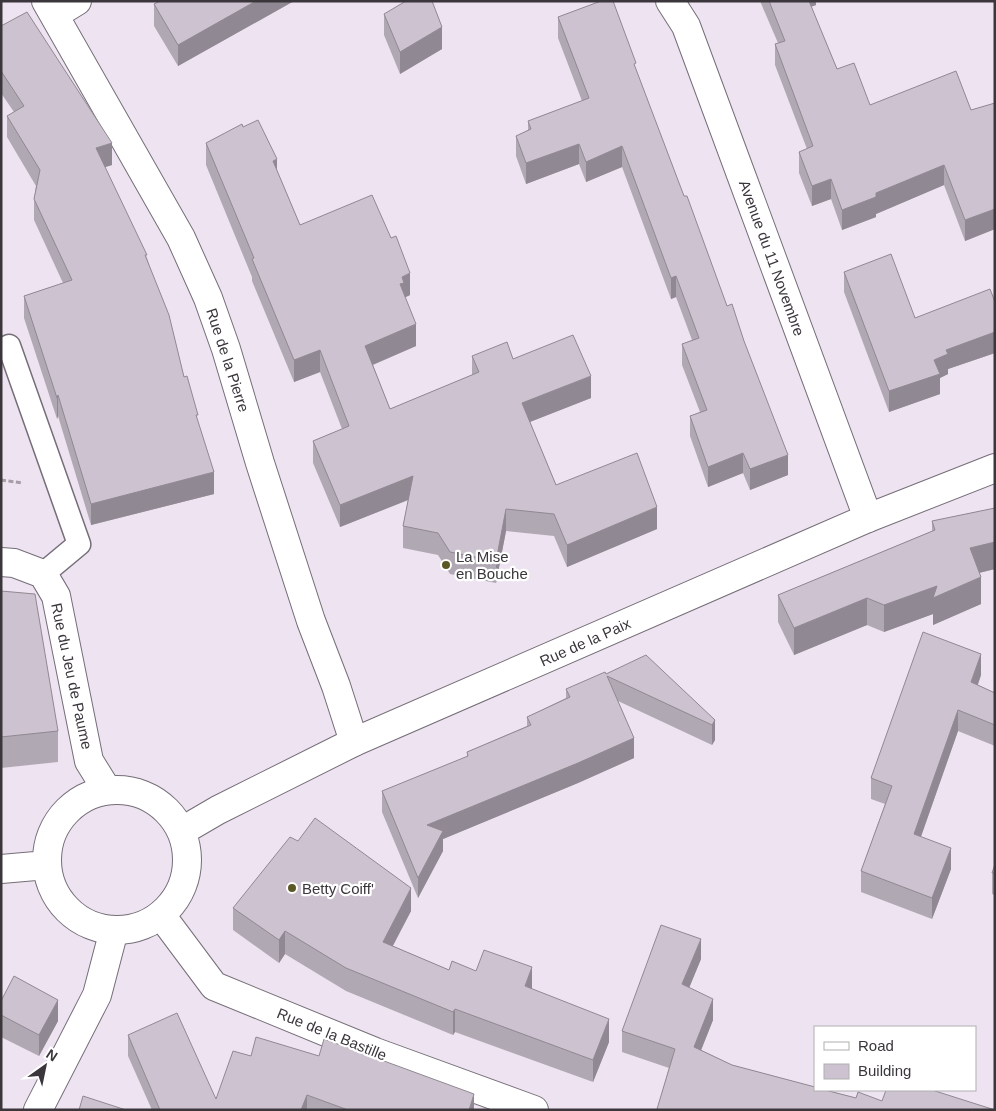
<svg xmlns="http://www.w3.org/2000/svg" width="996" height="1111" viewBox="0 0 996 1111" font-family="Helvetica,sans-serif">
  <rect width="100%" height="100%" fill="#eee4f1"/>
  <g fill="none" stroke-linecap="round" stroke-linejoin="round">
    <g stroke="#756d78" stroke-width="25">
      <path id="service" d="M 9,346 L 79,544 L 43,574"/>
    </g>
    <g stroke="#756d78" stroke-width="30">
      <path id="minor" d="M 46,1 L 181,238 L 208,298 L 226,349 L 260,463 L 311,621 L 336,686 L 354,742
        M 670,1 L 686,26 L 868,518
        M 54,15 L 77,1
        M 1,562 L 14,563 L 43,574 L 56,596 L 89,761 L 107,790
        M 161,915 L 214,986 L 375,1052 L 534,1110
        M 38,1110 L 97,995 L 114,930"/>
    </g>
    <g stroke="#756d78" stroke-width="30">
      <path id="tertiary" d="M47 860a70 70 0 1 1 140 0a70 70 0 1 1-140 0Z
        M 182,831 L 218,810 L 354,742 L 868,518 L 995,468
        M 1,869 L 47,865"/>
    </g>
    <path stroke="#a59da7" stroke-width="3" stroke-dasharray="5 2.5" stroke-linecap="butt" d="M 1,480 L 23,483"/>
    <use href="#service" stroke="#fff" stroke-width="22"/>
    <use href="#minor" stroke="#fff" stroke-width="28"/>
    <use href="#tertiary" stroke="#fff" stroke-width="28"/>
  </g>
  <path fill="#b0a8b3" d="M 160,1 L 294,1 L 178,66 L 154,26 L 154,4 Z
    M 760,1 L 816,1 L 816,5 L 811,7 L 837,69 L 870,105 L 971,110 L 995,103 L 995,229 L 965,241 L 944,185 L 876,214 L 876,217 L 842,230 L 831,199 L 812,206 L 799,173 L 799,152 L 807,149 L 775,65 L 775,44 L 778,43 Z
    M 384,14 L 442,49 L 400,74 L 384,35 Z
    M 558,17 L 636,70 L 788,475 L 750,490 L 743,473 L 708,487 L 690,436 L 690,416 L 700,412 L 682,365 L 682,344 L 692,340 L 676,297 L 671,299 L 622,167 L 586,182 L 579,164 L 526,184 L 516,156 L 516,136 L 528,130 L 528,121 L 582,101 L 558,38 Z
    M 1,26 L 112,165 L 104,167 L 147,258 L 198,423 L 214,494 L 91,525 L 58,416 L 57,419 L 24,318 L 24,296 L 63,283 L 34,220 L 34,199 L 36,186 L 7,137 L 7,116 L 14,112 L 1,93 Z
    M 243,127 L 277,171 L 300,225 L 410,295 L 405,297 L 416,346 L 373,365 L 390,409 L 472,375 L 472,356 L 513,359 L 591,398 L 530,422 L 556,485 L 657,529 L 567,567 L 554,536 L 506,531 L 496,583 L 450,574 L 438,555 L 403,548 L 403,526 L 408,500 L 340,527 L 313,463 L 313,441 L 342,429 L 320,372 L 294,382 L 252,281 L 252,277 L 206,165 L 206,143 Z
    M 844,272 L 915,318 L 995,302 L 995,353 L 948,369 L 948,374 L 940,378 L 940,394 L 889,412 L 844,292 Z
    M 995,508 L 995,569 L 979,573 L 981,604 L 933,625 L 933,614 L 884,632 L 867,625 L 794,655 L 778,622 L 778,595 L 932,531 L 932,521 Z
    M 1,591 L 58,731 L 58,762 L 1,768 Z
    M 606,674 L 715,720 L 715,740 L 712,745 L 618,701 L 634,758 L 578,783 L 443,839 L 443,851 L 418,898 L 382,812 L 382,791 L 467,757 L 467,752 L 527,726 L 527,717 L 566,698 L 566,689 Z
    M 981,675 L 978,685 L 995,693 L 995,746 L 958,731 L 921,837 L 951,869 L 932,919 L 861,892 L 861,871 L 885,804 L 871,799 L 871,778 Z
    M 995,864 L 995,895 L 992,894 L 992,873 Z
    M 233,908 L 411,911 L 393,946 L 449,970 L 476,971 L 532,989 L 609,1042 L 593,1082 L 455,1032 L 453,1035 L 346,991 L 285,954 L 279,963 L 233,930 Z
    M 701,959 L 689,988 L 713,1020 L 701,1050 L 732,1065 L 856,1098 L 882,1101 L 995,1110 L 657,1110 L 669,1068 L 622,1052 L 622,1031 Z
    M 1,1001 L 58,1021 L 39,1056 L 1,1037 Z
    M 128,1035 L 216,1099 L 251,1056 L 474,1110 L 152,1110 L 128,1056 Z"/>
  <path fill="#908892" d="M 256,1 L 294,1 L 178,66 L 178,45 Z
    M 804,1 L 816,1 L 816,5 L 804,9 Z
    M 442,27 L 442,49 L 400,74 L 400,52 Z
    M 112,143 L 112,165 L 96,170 L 96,148 Z
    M 579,144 L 579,164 L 526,184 L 526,163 Z
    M 622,146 L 622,167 L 586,182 L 586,162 Z
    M 277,159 L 277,181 L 273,161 Z
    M 944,165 L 944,185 L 876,214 L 876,217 L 842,230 L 842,210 L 876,193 Z
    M 831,179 L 831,199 L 812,206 L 812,186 Z
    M 995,209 L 995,229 L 965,241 L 965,220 Z
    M 410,273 L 410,295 L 404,298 L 400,284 L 402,277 Z
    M 676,276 L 676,297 L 671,299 L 671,278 Z
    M 416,324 L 416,346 L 365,368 L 365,346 Z
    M 995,332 L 995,353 L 948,369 L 948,374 L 940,378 L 940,394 L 889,412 L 889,391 L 934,360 L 946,350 Z
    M 320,350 L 320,372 L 294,382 L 294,360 Z
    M 591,376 L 591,398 L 522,425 L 522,403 Z
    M 58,395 L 58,416 L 57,419 L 57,398 Z
    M 743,453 L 743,473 L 708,487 L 708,467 Z
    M 788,455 L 788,475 L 750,490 L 750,469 Z
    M 214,472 L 214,494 L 91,525 L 91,504 Z
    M 413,476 L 413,498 L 340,527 L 340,505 Z
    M 657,507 L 657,529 L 567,567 L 567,545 Z
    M 506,509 L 506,531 L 496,583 L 496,561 Z
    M 995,542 L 995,569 L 970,575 L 970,548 Z
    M 981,577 L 981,604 L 933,625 L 933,614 L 884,632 L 884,605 L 937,586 Z
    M 867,598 L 867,625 L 794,655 L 794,628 Z
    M 981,654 L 981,675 L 971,703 L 971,682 Z
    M 958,710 L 958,731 L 914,856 L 914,834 Z
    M 715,720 L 715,740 L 712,745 L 712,725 Z
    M 634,738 L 634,758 L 578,783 L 443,839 L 443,851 L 418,898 L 418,878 L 427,825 Z
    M 951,848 L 951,869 L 932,919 L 932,898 Z
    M 411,888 L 411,911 L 383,964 L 383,942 Z
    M 285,931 L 285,954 L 279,963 L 279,940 Z
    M 701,939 L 701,959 L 682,1005 L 682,984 Z
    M 532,967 L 532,990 L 525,986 Z
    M 713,999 L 713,1020 L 694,1068 L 694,1047 Z
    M 58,1000 L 58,1021 L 39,1056 L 39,1035 Z
    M 455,1009 L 455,1032 L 453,1035 L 453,1012 Z
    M 609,1019 L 609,1042 L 593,1082 L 593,1060 Z
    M 474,1094 L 474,1110 L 469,1110 Z
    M 307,1095 L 307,1110 L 301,1110 Z"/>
  <path fill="#cdc3d0" stroke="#908892" d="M 160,1 L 256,1 L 178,45 L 154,4 Z
    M 406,1 L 432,1 L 442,27 L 400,52 L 384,14 Z
    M 601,1 L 613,1 L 636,63 L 634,64 L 684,196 L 687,196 L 727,306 L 732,304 L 744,341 L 788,455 L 750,469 L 743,453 L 708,467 L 690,416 L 707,410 L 682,344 L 699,338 L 676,276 L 671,278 L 622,146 L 586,162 L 579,144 L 526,163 L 516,136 L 531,129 L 528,121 L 589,98 L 558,17 Z
    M 769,1 L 809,1 L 837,69 L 854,63 L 870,105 L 956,71 L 971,110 L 995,103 L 995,209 L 965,220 L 944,165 L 876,193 L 876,197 L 842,210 L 831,179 L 812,186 L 799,152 L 813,146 L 775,44 L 785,41 Z
    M 27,12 L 112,143 L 96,148 L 147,255 L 145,255 L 169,315 L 184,377 L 187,376 L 198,415 L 196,415 L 214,472 L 91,504 L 58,395 L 57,398 L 24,296 L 72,280 L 34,199 L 40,170 L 7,116 L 24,106 L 1,71 L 1,26 Z
    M 258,120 L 277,159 L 273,161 L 300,225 L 372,195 L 391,238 L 396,236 L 410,273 L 402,277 L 404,283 L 400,284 L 416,324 L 365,346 L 390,409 L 479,372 L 472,356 L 507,342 L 513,359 L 573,335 L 591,376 L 522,403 L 556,485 L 637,453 L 657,507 L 567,545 L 554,514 L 506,509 L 496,561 L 450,552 L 438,533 L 403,526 L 413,476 L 340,505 L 313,441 L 349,426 L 320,350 L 294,360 L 252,259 L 254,258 L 206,143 L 242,124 L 243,127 Z
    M 891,254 L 915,318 L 990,289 L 995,302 L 995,332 L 946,350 L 948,354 L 934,360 L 940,374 L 889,391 L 844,272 Z
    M 995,508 L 995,542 L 970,548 L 981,577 L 933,598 L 937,586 L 884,605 L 867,598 L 794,628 L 778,595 L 935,530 L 932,521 Z
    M 1,591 L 35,594 L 58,731 L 1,737 Z
    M 923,632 L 981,654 L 971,682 L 995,693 L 995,725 L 958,710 L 914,834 L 951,848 L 932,898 L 861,871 L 892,786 L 871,778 Z
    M 646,655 L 715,720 L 712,725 L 607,676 L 634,738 L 578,763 L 427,825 L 443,831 L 418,878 L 382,791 L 468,756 L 467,752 L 531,725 L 527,717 L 570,697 L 566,689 L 605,672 L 606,674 Z
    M 315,818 L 411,888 L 383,942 L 449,970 L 452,961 L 476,971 L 484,950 L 532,967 L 525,986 L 609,1019 L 593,1060 L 455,1009 L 453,1012 L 346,968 L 285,931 L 279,940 L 233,908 L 290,837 L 298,841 Z
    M 995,864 L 995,873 L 992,873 Z
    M 661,925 L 701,939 L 682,984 L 713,999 L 694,1047 L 732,1065 L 815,1087 L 815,1090 L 825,1090 L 856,1098 L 858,1092 L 882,1101 L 886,1090 L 932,1090 L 995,1110 L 660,1110 L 657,1109 L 675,1049 L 622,1031 Z
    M 14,976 L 58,1000 L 39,1035 L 1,1015 L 1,1001 Z
    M 177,1013 L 216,1099 L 233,1051 L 251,1056 L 256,1037 L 319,1056 L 324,1039 L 474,1094 L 469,1110 L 348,1110 L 307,1095 L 301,1110 L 160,1110 L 128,1035 Z
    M 83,1096 L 126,1110 L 79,1110 Z"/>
  <g fill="#5a5825" stroke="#fff" stroke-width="2">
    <circle cx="446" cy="565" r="5"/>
    <circle cx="292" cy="888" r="5"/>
  </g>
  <g text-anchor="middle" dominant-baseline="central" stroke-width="4.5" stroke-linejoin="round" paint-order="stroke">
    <g font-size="15" fill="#3a363b" stroke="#fff">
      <text transform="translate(772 258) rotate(70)">Avenue du 11 Novembre</text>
      <text transform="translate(228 360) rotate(72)">Rue de la Pierre</text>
      <text transform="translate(585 642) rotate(-24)">Rue de la Paix</text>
      <text transform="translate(72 676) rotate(78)">Rue du Jeu de Paume</text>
      <text transform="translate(332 1034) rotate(22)">Rue de la Bastille</text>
    </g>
    <g font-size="15" fill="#3a363b" stroke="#fff" text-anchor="start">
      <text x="456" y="556">La Mise<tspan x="456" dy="17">en Bouche</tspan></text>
      <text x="302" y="888">Betty Coiff'</text>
    </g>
  </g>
  <rect width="996" height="1111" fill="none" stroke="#3a363b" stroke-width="5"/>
  <rect x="814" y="1026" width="162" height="65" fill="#ffffff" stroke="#b0afb1"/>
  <rect x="824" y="1042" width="25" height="8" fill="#ffffff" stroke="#b0afb1"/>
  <text x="858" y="1051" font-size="15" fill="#3a363b">Road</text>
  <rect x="824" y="1064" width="25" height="15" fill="#cdc3d0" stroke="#b0afb1"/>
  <text x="858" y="1076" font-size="15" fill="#3a363b">Building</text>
  <g transform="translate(45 1066) rotate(33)" stroke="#ffffff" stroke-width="4" paint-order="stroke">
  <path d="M0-4L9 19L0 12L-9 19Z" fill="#3a363b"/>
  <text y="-8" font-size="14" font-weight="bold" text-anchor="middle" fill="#3a363b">N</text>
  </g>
</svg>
